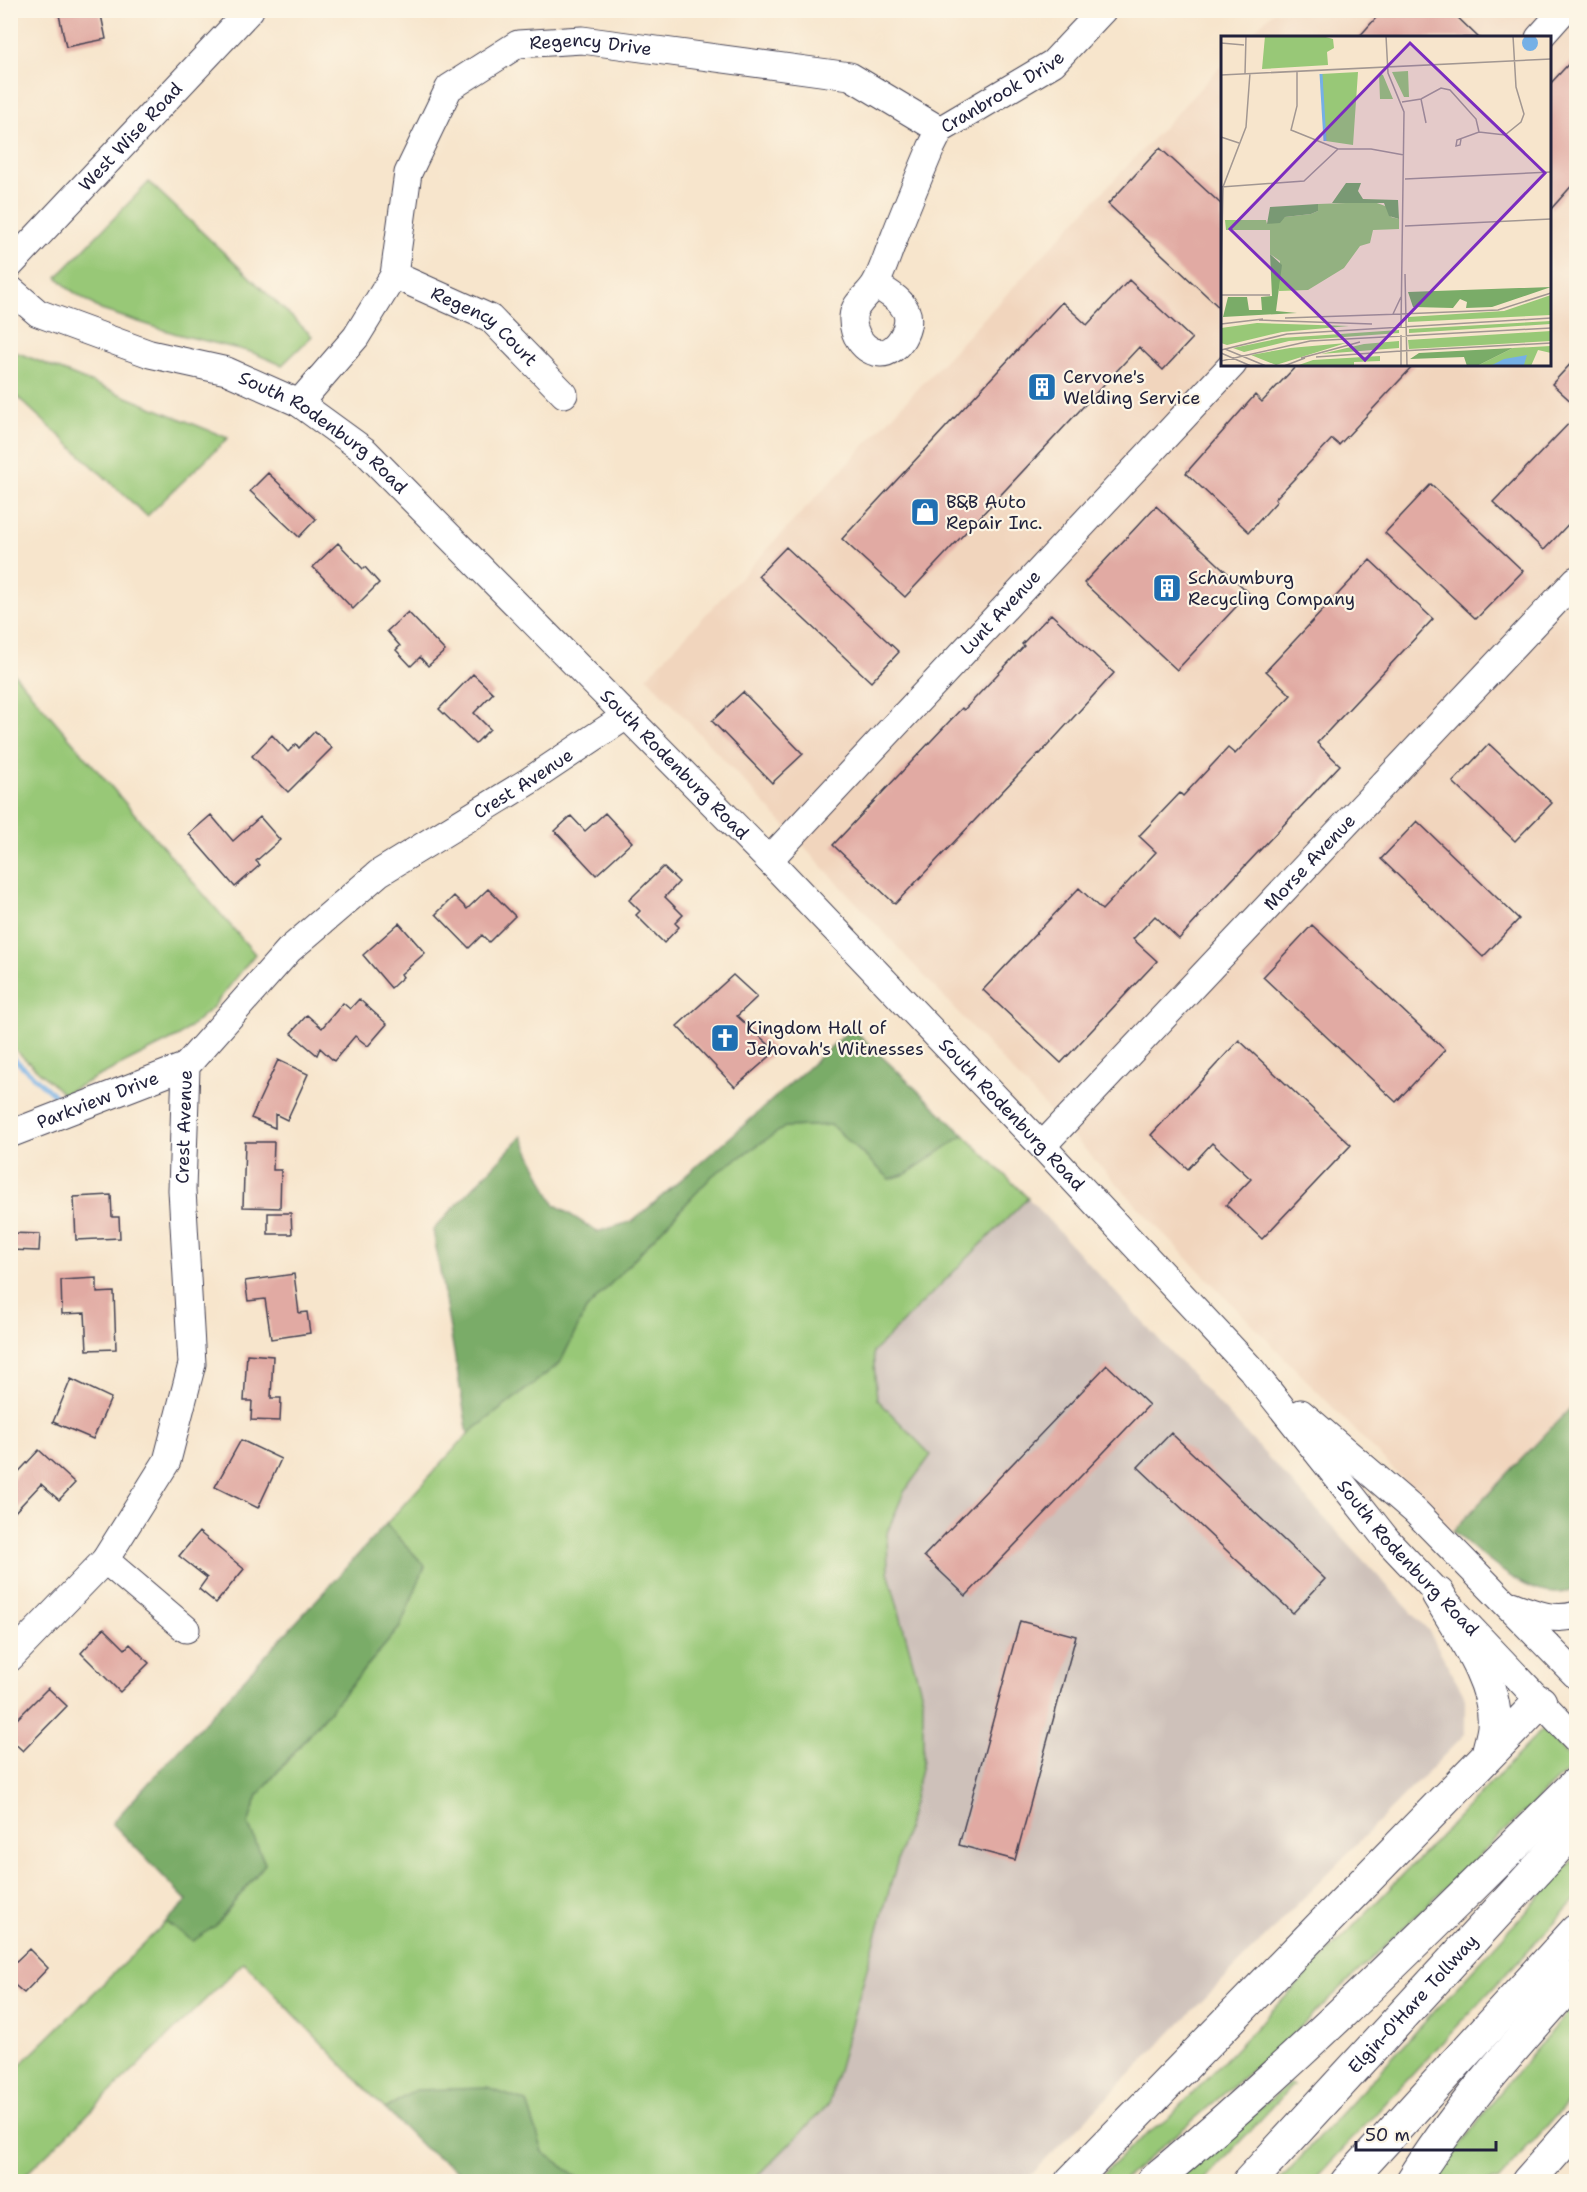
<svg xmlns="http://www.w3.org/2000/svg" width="1587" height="2192" viewBox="0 0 1587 2192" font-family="'Shantell Sans',sans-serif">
  <rect width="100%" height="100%" fill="#fcf5e5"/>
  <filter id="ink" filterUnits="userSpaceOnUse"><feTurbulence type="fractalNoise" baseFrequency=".0167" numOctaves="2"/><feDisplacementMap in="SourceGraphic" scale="12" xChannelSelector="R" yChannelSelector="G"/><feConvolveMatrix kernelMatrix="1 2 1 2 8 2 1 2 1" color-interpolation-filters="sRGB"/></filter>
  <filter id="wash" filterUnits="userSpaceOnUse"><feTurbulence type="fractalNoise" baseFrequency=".008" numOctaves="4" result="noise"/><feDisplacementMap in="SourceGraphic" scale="24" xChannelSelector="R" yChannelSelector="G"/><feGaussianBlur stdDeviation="1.35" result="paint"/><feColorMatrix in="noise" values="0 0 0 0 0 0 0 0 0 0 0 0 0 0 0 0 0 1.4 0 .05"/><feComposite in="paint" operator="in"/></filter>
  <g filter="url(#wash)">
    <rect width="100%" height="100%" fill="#f7e5cc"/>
    <path fill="#f1d5bd" d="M 1274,11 L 1576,11 L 1576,1402 L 1453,1531 L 1156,1226 L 647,677 L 1222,65 L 1222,364 L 1550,364 L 1550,38 L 1248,37 Z"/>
    <path fill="#cec1ba" d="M 1028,1198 L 1428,1630 L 1465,1696 L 1465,1734 L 1025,2181 L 753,2182 L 828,2105 L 906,1831 L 923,1760 L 923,1699 L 888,1571 L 887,1533 L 904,1492 L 931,1455 L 877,1399 L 873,1352 Z"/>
    <path fill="#98c877" stroke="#5d7559" stroke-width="1.5" d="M 149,182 L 312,336 L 282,365 L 251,352 L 177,334 L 101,310 L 69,289 L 57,277 Z
      M 11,351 L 21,354 L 228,438 L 147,516 L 11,391 Z
      M 11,670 L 255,954 L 213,1007 L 179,1036 L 63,1094 L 11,1046 Z
      M 831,1125 L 890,1179 L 906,1174 L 964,1135 L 1028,1198 L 873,1352 L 877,1399 L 931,1455 L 904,1492 L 887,1533 L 888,1571 L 923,1699 L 923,1760 L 906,1831 L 828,2105 L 753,2181 L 583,2181 L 543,2152 L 527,2103 L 415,2091 L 385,2109 L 244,1962 L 19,2181 L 11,2182 L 11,2074 L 166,1922 L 193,1940 L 215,1926 L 265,1864 L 248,1824 L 258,1795 L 400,1627 L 425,1566 L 386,1524 L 468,1434 L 560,1363 L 586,1310 L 713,1175 L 785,1127 Z
      M 1542,1730 L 1575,1763 L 1290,2037 L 1122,2181 L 1095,2182 L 1133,2145 L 1171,2116 Z
      M 1576,1857 L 1576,1899 L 1313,2181 L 1279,2181 Z
      M 1576,2003 L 1576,2093 L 1498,2181 L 1434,2181 L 1492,2102 Z
      M 1290,2083 L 1293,2085 L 1203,2181 L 1173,2182 Z"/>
    <path fill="#7aac68" stroke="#4e6752" stroke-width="1.5" d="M 852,1028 L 964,1135 L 906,1174 L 890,1179 L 831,1125 L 785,1127 L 713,1175 L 586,1310 L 560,1363 L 468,1434 L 433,1230 L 522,1136 L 554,1204 L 597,1232 L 633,1221 L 742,1127 Z
      M 1576,1402 L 1576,1588 C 1536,1610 1482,1554 1453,1531 Z
      M 386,1524 L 425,1566 L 400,1627 L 258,1795 L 248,1824 L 265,1864 L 215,1926 L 193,1941 L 166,1922 L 187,1901 L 112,1823 Z
      M 488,2088 L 527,2102 L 543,2152 L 583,2181 L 474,2181 L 424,2148 L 385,2109 L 415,2090 Z"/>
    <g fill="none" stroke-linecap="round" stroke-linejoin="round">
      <path stroke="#75b0e6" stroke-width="5" d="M 10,1055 L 55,1096"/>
    </g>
    <g id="blocks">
      <path fill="#e1aaa3" d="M 58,10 L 100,10 L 106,39 L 66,47 Z
        M 1383,10 L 1450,10 L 1479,38 L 1358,38 Z
        M 1576,56 L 1576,181 L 1550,210 L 1550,84 Z
        M 1160,148 L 1222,205 L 1222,310 L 1108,204 Z
        M 1129,280 L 1192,339 L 1163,370 L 1139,347 L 905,597 L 842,539 L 1062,302 L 1087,325 Z
        M 1576,358 L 1576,406 L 1552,384 Z
        M 1298,364 L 1415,364 L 1339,445 L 1332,439 L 1275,499 L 1277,501 L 1249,532 L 1186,473 L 1255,395 L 1262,402 Z
        M 1576,416 L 1576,516 L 1544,550 L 1493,502 Z
        M 268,473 L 316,519 L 299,537 L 250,491 Z
        M 1431,484 L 1523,571 L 1476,619 L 1385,533 Z
        M 1156,506 L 1249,593 L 1177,670 L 1084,583 Z
        M 338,543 L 363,569 L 365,567 L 379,583 L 353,609 L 313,567 Z
        M 786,547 L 899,652 L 871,682 L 758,576 Z
        M 1370,560 L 1433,619 L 1317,743 L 1340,765 L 1198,916 L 1199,917 L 1179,939 L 1155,916 L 1133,939 L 1157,961 L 1061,1063 L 983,990 L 1079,888 L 1102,910 L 1156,852 L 1139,836 L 1180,793 L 1183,796 L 1228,748 L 1235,754 L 1291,695 L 1266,671 Z
        M 408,612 L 445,651 L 428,666 L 420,657 L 411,666 L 396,650 L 400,646 L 387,631 Z
        M 1051,614 L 1114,673 L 1040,754 L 1039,753 L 895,904 L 833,845 L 962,708 L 964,710 L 1024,646 L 1022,644 Z
        M 473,674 L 493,693 L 474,713 L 490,729 L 475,744 L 439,709 Z
        M 743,692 L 803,754 L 772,783 L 712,721 Z
        M 315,731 L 332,748 L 288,792 L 252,756 L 272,735 L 288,752 L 296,744 L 299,748 Z
        M 1489,744 L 1552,803 L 1515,841 L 1453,782 Z
        M 605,813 L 632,842 L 596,875 L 555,831 L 571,816 L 585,831 Z
        M 211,815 L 233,841 L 260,817 L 280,840 L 256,861 L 260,865 L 235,887 L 189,834 Z
        M 1417,821 L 1519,919 L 1483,957 L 1381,859 Z
        M 663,867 L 679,882 L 665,897 L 683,915 L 675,923 L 679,927 L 664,943 L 636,915 L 640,911 L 629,900 Z
        M 488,889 L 515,916 L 489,942 L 482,935 L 469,948 L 436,914 L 454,896 L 467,909 Z
        M 399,923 L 425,953 L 401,974 L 403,977 L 391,988 L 363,955 Z
        M 1312,925 L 1445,1050 L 1396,1102 L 1263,977 Z
        M 733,975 L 757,997 L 737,1016 L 776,1051 L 735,1087 L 677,1026 Z
        M 359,999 L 387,1024 L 368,1046 L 355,1036 L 334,1061 L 320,1048 L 317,1055 L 291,1033 L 307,1015 L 322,1028 L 343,1003 L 350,1009 Z
        M 1239,1040 L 1351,1145 L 1262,1239 L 1226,1205 L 1251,1179 L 1212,1143 L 1188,1169 L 1151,1135 Z
        M 278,1060 L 308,1074 L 287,1120 L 275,1114 L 275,1128 L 251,1118 Z
        M 245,1142 L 274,1142 L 273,1170 L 281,1170 L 280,1208 L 243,1207 Z
        M 111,1195 L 112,1217 L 119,1217 L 120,1238 L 76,1240 L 74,1197 Z
        M 268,1213 L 291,1213 L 292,1234 L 268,1234 Z
        M 10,1233 L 40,1234 L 39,1251 L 10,1250 Z
        M 294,1274 L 299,1313 L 307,1312 L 310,1333 L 271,1339 L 265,1299 L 248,1301 L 245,1281 Z
        M 97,1278 L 97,1293 L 114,1292 L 116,1349 L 87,1350 L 85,1313 L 62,1314 L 61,1280 Z
        M 247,1354 L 273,1356 L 271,1398 L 281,1398 L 280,1421 L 251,1420 L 252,1401 L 244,1401 Z
        M 1107,1365 L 1149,1405 L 966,1596 L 924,1556 Z
        M 71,1379 L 111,1398 L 93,1439 L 53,1422 Z
        M 1171,1433 L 1325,1579 L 1293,1613 L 1138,1467 Z
        M 241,1440 L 281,1459 L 258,1508 L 215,1487 Z
        M 39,1450 L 75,1483 L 59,1500 L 41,1484 L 10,1517 L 10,1481 Z
        M 199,1532 L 244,1569 L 216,1603 L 199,1589 L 207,1578 L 179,1556 Z
        M 1020,1621 L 1076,1636 L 1015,1860 L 959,1845 Z
        M 104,1628 L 125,1649 L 130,1644 L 149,1663 L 120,1692 L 81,1653 Z
        M 48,1688 L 67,1706 L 23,1751 L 10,1739 L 10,1726 Z
        M 29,1949 L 48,1968 L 24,1993 L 10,1981 L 10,1967 Z"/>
    </g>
  </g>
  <g filter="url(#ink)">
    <use href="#blocks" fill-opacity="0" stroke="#423f51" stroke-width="1.5"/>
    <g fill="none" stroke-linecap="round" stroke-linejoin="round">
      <g stroke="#423f51" stroke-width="29">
        <g id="minor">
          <path d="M 1539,38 L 1564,10"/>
          <path id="s1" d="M 10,265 L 250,10"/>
          <path id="s2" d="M 394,275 L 490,318 L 564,394"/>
          <path id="s3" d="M 875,284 C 886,292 900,298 906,311 C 913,326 898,353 881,353 C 863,352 852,333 853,317 C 854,303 868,296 875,284 C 883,271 887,255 893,241 C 905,210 918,179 931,148 L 940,130 L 1053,63 L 1103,10"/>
          <path id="s4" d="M 10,289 L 38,313 L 150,354 L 227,371 L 299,403 L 365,451 L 769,860 L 1042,1146 L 1251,1369 L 1387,1540 L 1576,1739"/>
          <path id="s5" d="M 299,403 L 356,337 L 394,275 L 408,173 L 449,88 L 518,44 L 582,40 L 850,76 L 940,130"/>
          <path id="s6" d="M 769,860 L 1233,364"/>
          <path id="s7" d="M 10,1134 L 186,1066"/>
          <path id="s8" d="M 1042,1146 L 1576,580"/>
          <path d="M 1301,1413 L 1415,1511 L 1576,1675"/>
          <path d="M 105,1560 L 186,1629"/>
          <path d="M 1511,1605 C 1533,1613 1554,1622 1576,1615"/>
          <path id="s9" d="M 10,1658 L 105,1560 L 167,1461 L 192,1364 L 182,1190 L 186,1066 L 289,950 L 379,873 L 529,781 L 626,716"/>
        </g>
      </g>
      <g stroke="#423f51" stroke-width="35">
        <path id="major" d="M 1438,1594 C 1459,1630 1498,1683 1494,1727 C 1493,1736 1490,1745 1488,1754
          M 1071,2182 L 1540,1702
          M 1528,2182 L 1576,2128"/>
      </g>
      <g stroke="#423f51" stroke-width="35">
        <g id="highway">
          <path d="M 1152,2182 C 1302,2058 1438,1920 1576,1784"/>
          <path id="s10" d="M 1249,2182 L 1576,1827"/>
          <path d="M 1347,2182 L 1576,1931"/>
          <path d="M 1412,2182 C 1458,2107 1518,2043 1576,1977"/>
        </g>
      </g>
      <use href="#minor" stroke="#fff" stroke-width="27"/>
      <use href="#major" stroke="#fff" stroke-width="33"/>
      <use href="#highway" stroke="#fff" stroke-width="33"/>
    </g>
  </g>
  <defs>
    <g id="building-square" transform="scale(1.5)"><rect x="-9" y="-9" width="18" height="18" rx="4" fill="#1f6fb2" stroke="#fcf5e5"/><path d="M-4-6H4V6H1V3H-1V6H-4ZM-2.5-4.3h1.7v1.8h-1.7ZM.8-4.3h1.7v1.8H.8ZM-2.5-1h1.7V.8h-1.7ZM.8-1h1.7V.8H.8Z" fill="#fff"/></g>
    <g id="shop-square" transform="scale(1.5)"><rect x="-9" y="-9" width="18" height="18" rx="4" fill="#1f6fb2" stroke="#fcf5e5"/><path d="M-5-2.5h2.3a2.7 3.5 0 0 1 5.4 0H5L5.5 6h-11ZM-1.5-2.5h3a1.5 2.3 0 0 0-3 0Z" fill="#fff"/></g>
    <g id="church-square" transform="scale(1.5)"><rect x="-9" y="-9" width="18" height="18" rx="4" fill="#1f6fb2" stroke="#fcf5e5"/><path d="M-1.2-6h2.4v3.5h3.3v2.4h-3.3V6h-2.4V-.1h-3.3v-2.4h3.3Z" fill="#fff"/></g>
  </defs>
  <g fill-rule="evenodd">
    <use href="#building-square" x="1042" y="387"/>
    <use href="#shop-square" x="925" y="512"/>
    <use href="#building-square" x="1167" y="588"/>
    <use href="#church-square" x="725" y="1038"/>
  </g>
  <g text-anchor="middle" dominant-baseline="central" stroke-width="4.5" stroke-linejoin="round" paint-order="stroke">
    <g font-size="18" fill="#22223b" stroke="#fcf5e5">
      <text stroke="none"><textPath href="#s5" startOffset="512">Regency Drive</textPath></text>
      <text stroke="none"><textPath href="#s3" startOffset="428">Cranbrook Drive</textPath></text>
      <text stroke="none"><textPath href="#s1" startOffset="176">West Wise Road</textPath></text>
      <text stroke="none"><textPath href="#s2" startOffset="105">Regency Court</textPath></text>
      <text stroke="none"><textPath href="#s4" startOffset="350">South Rodenburg Road</textPath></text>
      <text stroke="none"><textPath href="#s6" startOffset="339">Lunt Avenue</textPath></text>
      <text stroke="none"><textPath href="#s4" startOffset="836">South Rodenburg Road</textPath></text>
      <text stroke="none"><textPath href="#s9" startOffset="1095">Crest Avenue</textPath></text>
      <text stroke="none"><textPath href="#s8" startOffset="390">Morse Avenue</textPath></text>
      <text stroke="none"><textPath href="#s7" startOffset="94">Parkview Drive</textPath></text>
      <text stroke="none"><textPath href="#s4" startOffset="1322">South Rodenburg Road</textPath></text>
      <text stroke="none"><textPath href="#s9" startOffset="591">Crest Avenue</textPath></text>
      <text stroke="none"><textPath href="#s4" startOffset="1917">South Rodenburg Road</textPath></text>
      <text stroke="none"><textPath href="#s10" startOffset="242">Elgin-O'Hare Tollway</textPath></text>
    </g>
    <g font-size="18" fill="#22223b" stroke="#fcf5e5" text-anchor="start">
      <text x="1063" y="377">Cervone's<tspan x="1063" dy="21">Welding Service</tspan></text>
      <text x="946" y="502">B&amp;B Auto<tspan x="946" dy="21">Repair Inc.</tspan></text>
      <text x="1188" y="578">Schaumburg<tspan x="1188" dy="21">Recycling Company</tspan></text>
      <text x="746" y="1028">Kingdom Hall of<tspan x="746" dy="21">Jehovah's Witnesses</tspan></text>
    </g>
  </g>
  <g transform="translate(1221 36)">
    <rect width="330" height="330" fill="#f7e5cc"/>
    <path d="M 44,0 L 101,0 L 112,3 L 113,12 L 106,16 L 107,29 L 41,33 ZM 187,35 L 188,61 L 183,61 L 171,36 ZM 137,36 L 132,109 L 105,105 L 100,38 ZM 158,37 L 162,39 L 172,63 L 159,63 ZM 153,166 L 167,171 L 170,181 L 178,183 L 178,193 L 152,194 L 149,207 L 139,210 L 123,232 L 87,254 L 58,255 L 59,225 L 49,218 L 49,194 L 5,194 L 4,184 L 45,184 L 46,188 L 64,181 L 90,178 L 97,175 L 97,168 ZM 330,259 L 330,279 L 187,286 L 187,281 L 283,275 ZM 330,285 L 330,288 L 188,297 L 188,293 ZM 36,287 L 128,290 L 61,296 L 6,309 L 0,307 L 0,292 ZM 178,294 L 178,297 L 68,305 L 23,316 L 12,312 L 60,302 ZM 330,295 L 330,305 L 188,313 L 187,304 ZM 178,305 L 178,312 L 100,318 L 143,308 ZM 125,307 L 55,329 L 30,319 L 69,312 ZM 330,310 L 330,317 L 317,314 L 310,330 L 256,330 L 292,312 ZM 159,320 L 159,325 L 133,326 L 133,330 L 75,330 L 92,324 Z" fill="#98c877"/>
    <path d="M 125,147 L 140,147 L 137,155 L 142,163 L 177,164 L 178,183 L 168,180 L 163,167 L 111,167 ZM 97,168 L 97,175 L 90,178 L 64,181 L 59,187 L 46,188 L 49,171 ZM 49,218 L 61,229 L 55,275 L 76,277 L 2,281 L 7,261 L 26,261 L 28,274 L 41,274 L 40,261 L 51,260 ZM 330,251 L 271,271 L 245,272 L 246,266 L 239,263 L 232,272 L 192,271 L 187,256 ZM 292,312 L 256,330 L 246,330 L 243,321 L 189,323 L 198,317 Z" fill="#7aac68"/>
    <path d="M301 7a8 8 0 1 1 16 0a8 8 0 1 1-16 0ZM 306,319 L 303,329 L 269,330 L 283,323 Z" fill="#75b0e6"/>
    <path fill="none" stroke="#75b0e6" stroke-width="3" d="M 100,38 L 104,105"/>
    <path fill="none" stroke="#a29792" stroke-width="1.5" d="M 165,0 L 167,37 L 183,76 L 180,291M 0,7 L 23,9M 76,35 L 76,70 L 70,94 L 117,113M 24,38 L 25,0M 0,39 L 330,23M 200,63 L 205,87M 181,66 L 200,63 L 220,52 L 229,54 L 255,83 L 258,96M 0,101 L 18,107M 240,103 L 239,109 L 235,110 L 236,104 L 258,96 L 284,99 L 300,86 L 303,78 L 295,51 L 292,0M 184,143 L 330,136M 0,151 L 83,145 L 117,113 L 150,113 L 183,119M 184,190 L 330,183M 184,238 L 186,330M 0,248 L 2,151 L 25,91 L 29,37M 0,259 L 49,259M 172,278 L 180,261M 180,278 L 277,274 L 330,257M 64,282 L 180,278M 38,284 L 151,288M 0,288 L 42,283M 4,313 L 45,330M 0,314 L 66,298 L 330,282M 180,315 L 330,307M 0,317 L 30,330M 95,321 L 180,315M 80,322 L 139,306M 0,325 L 89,305 L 330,292M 63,330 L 84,322M 180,330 L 180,299"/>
    <path fill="#7b2cbf" fill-opacity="0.15" stroke="#7b2cbf" stroke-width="3" d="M 189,7 L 324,137 L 144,324 L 9,193 Z"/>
    <rect width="330" height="330" fill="none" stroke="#22223b" stroke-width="3"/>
  </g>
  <rect width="1587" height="2192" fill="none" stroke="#fcf5e5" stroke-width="36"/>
  <path d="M1356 2141v9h140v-9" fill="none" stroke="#22223b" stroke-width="3"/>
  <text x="1365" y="2141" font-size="18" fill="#22223b" stroke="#fcf5e5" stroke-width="4.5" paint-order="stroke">50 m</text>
</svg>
